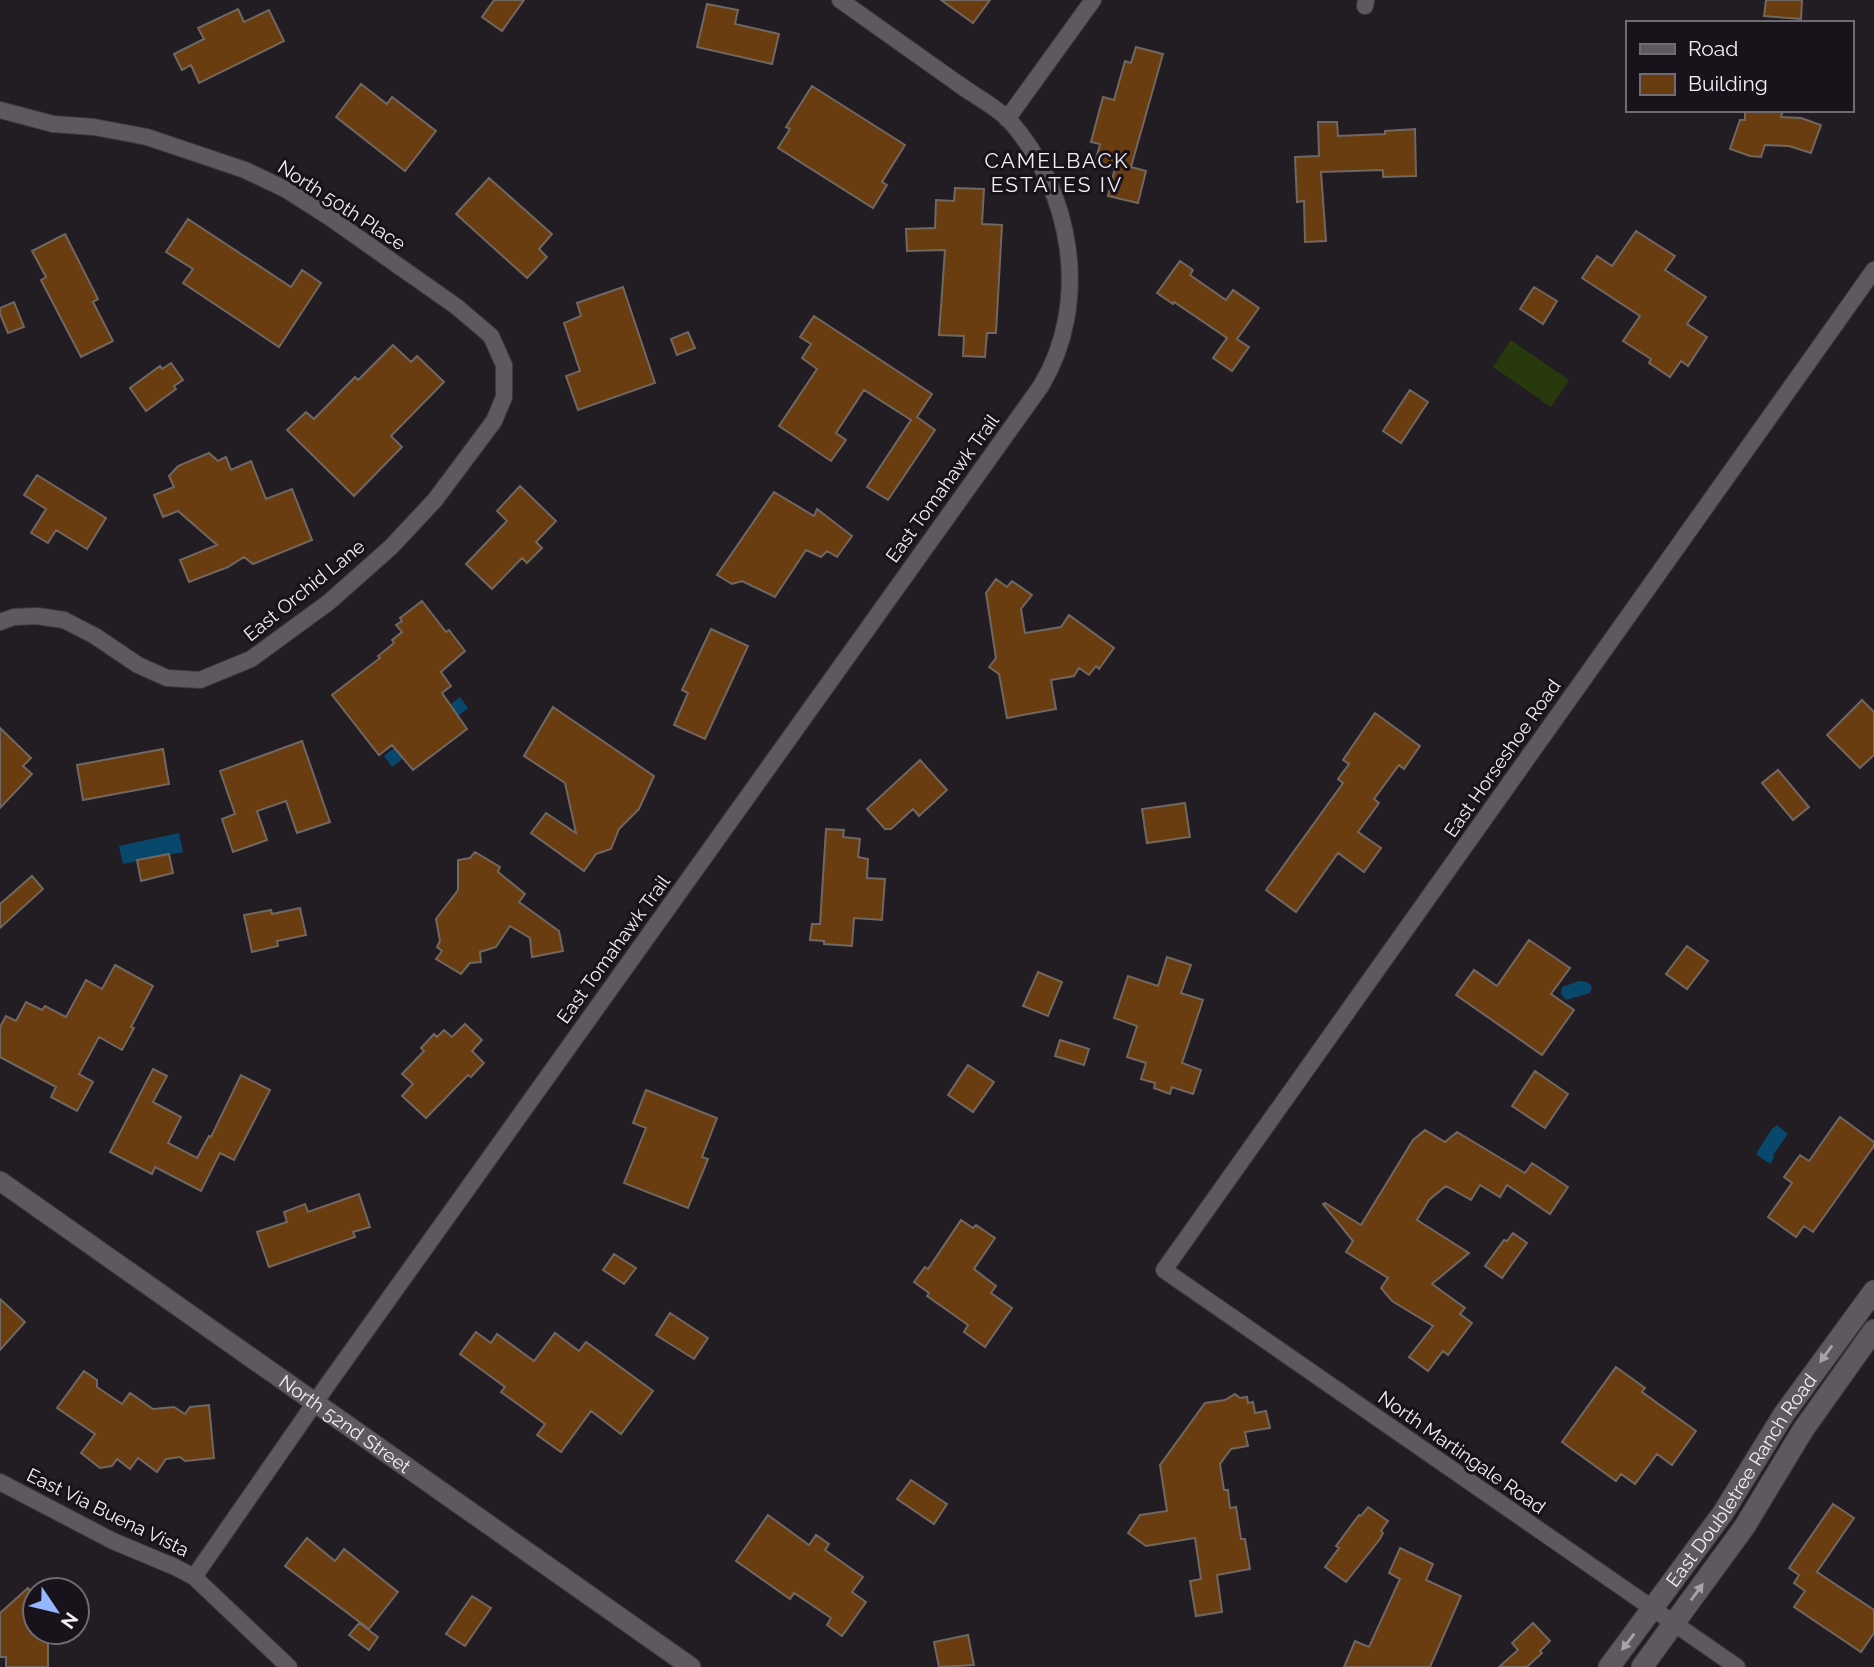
<svg xmlns="http://www.w3.org/2000/svg" width="1874" height="1667" viewBox="0 0 1874 1667" font-family="Raleway,sans-serif">
  <rect width="100%" height="100%" fill="#221c23"/>
  <path fill="#27390d" d="M 1511,340 L 1569,380 L 1551,407 L 1493,367 Z"/>
  <path fill="#07486c" d="M 460,697 L 468,708 L 392,767 L 384,756 Z
    M 179,833 L 183,852 L 123,864 L 119,846 Z
    M 1579,981 L 1587,982 L 1592,986 L 1590,993 L 1566,1000 L 1561,994 L 1562,987 Z
    M 1777,1125 L 1788,1134 L 1773,1155 L 1774,1158 L 1770,1164 L 1756,1154 L 1771,1130 Z"/>
  <path fill="#6a3d11" stroke="#706761" stroke-width="2" d="M 494,0 L 524,0 L 502,31 L 482,17 Z
    M 941,0 L 990,0 L 973,23 Z
    M 1766,0 L 1802,0 L 1801,19 L 1764,16 Z
    M 707,4 L 738,10 L 735,24 L 779,34 L 772,64 L 697,47 Z
    M 238,9 L 244,22 L 269,10 L 284,41 L 199,83 L 191,65 L 182,70 L 174,54 L 204,39 L 198,28 Z
    M 1136,47 L 1163,54 L 1131,167 L 1146,171 L 1138,203 L 1108,196 L 1115,168 L 1095,163 L 1100,144 L 1091,142 L 1103,97 L 1114,100 L 1125,61 L 1131,63 Z
    M 361,84 L 387,104 L 392,97 L 436,131 L 405,171 L 336,117 Z
    M 812,86 L 905,145 L 882,182 L 887,185 L 873,208 L 778,148 L 790,129 L 786,127 Z
    M 1745,110 L 1783,110 L 1781,117 L 1801,118 L 1821,125 L 1811,153 L 1789,146 L 1765,145 L 1761,157 L 1750,156 L 1730,149 L 1740,120 L 1745,120 Z
    M 1318,122 L 1337,122 L 1338,136 L 1385,134 L 1385,131 L 1415,129 L 1416,176 L 1383,177 L 1383,170 L 1321,172 L 1326,241 L 1305,242 L 1304,201 L 1297,202 L 1295,157 L 1319,156 Z
    M 489,178 L 552,234 L 539,249 L 547,257 L 527,278 L 456,214 Z
    M 955,188 L 984,189 L 982,224 L 1002,225 L 996,333 L 987,333 L 985,357 L 963,356 L 964,336 L 939,335 L 945,250 L 907,251 L 906,229 L 935,228 L 936,200 L 954,201 Z
    M 188,219 L 291,287 L 302,270 L 321,283 L 279,347 L 183,283 L 193,269 L 166,252 Z
    M 1636,231 L 1675,256 L 1665,270 L 1706,297 L 1687,324 L 1707,337 L 1688,366 L 1681,361 L 1670,377 L 1649,363 L 1651,359 L 1623,341 L 1640,316 L 1582,278 L 1597,256 L 1612,266 Z
    M 65,234 L 98,299 L 93,302 L 113,341 L 81,357 L 41,280 L 46,277 L 32,251 Z
    M 1180,261 L 1193,270 L 1190,275 L 1226,300 L 1233,290 L 1259,308 L 1237,339 L 1249,347 L 1232,371 L 1213,358 L 1227,338 L 1174,302 L 1173,304 L 1157,293 Z
    M 623,287 L 655,383 L 578,410 L 566,376 L 580,371 L 564,323 L 581,316 L 577,303 Z
    M 1534,287 L 1557,301 L 1543,324 L 1520,309 Z
    M 14,302 L 24,327 L 8,333 L 0,314 L 0,308 Z
    M 814,316 L 932,394 L 917,417 L 935,430 L 888,500 L 867,487 L 911,420 L 864,390 L 836,433 L 846,440 L 831,461 L 779,426 L 817,369 L 802,358 L 811,344 L 800,337 Z
    M 688,332 L 695,348 L 677,355 L 671,339 Z
    M 393,345 L 411,362 L 417,356 L 444,382 L 391,436 L 402,447 L 354,496 L 287,430 L 306,412 L 314,419 L 355,377 L 358,380 Z
    M 171,363 L 183,380 L 174,386 L 176,389 L 146,411 L 130,388 L 160,366 L 162,369 Z
    M 1410,390 L 1428,402 L 1401,443 L 1383,431 Z
    M 209,453 L 218,461 L 226,457 L 231,470 L 251,461 L 266,499 L 292,489 L 312,540 L 253,564 L 244,557 L 228,567 L 189,582 L 180,560 L 217,545 L 178,511 L 163,517 L 154,495 L 174,487 L 169,476 L 178,466 Z
    M 37,475 L 106,518 L 87,549 L 56,530 L 48,543 L 31,533 L 46,509 L 24,495 Z
    M 520,486 L 556,521 L 536,542 L 542,548 L 527,563 L 522,558 L 492,589 L 466,564 L 507,521 L 497,511 Z
    M 774,492 L 814,516 L 817,509 L 852,536 L 837,557 L 827,551 L 821,557 L 806,550 L 775,597 L 742,581 L 732,584 L 717,575 Z
    M 996,579 L 1007,587 L 1012,581 L 1032,595 L 1021,609 L 1025,633 L 1061,627 L 1069,615 L 1114,648 L 1099,669 L 1096,666 L 1089,675 L 1079,668 L 1074,676 L 1051,680 L 1056,709 L 1007,718 L 999,674 L 989,667 L 996,658 L 986,593 Z
    M 422,601 L 446,632 L 449,630 L 465,651 L 441,672 L 451,686 L 442,693 L 467,729 L 413,770 L 392,745 L 379,755 L 332,695 L 380,658 L 378,656 L 394,643 L 392,640 L 402,632 L 396,625 L 402,621 L 400,618 Z
    M 711,629 L 748,646 L 705,739 L 674,725 L 688,693 L 682,690 Z
    M 1862,700 L 1874,712 L 1874,755 L 1860,768 L 1827,735 Z
    M 553,707 L 654,776 L 639,809 L 619,829 L 611,849 L 596,854 L 584,871 L 531,833 L 546,813 L 576,833 L 565,783 L 524,756 Z
    M 1375,713 L 1420,746 L 1404,769 L 1399,765 L 1374,799 L 1379,803 L 1358,832 L 1381,848 L 1364,872 L 1338,853 L 1296,912 L 1266,890 L 1343,783 L 1338,779 L 1349,764 L 1343,760 Z
    M 0,728 L 31,758 L 23,766 L 32,774 L 0,808 Z
    M 302,741 L 330,822 L 297,833 L 286,801 L 257,811 L 267,840 L 233,852 L 222,819 L 235,814 L 220,771 Z
    M 163,749 L 169,784 L 83,800 L 77,765 Z
    M 920,760 L 947,790 L 919,816 L 913,809 L 891,829 L 885,829 L 867,809 Z
    M 1778,770 L 1809,807 L 1793,820 L 1762,783 Z
    M 1185,803 L 1190,837 L 1147,843 L 1142,809 Z
    M 826,829 L 844,830 L 843,837 L 860,839 L 858,857 L 868,859 L 867,878 L 885,879 L 882,920 L 854,918 L 852,946 L 824,944 L 824,941 L 810,940 L 812,924 L 820,924 Z
    M 475,852 L 500,867 L 498,872 L 525,894 L 519,902 L 559,931 L 563,951 L 532,957 L 530,938 L 510,926 L 496,947 L 480,952 L 481,962 L 470,963 L 461,974 L 436,959 L 442,951 L 437,947 L 440,941 L 436,919 L 458,890 L 458,860 L 470,858 Z
    M 169,854 L 173,873 L 141,881 L 137,860 Z
    M 32,876 L 43,889 L 0,928 L 0,904 Z
    M 300,908 L 306,935 L 277,941 L 278,946 L 252,952 L 244,915 L 271,910 L 272,914 Z
    M 1529,940 L 1570,968 L 1551,994 L 1574,1010 L 1542,1055 L 1456,995 L 1474,970 L 1497,986 Z
    M 1687,946 L 1708,961 L 1687,989 L 1666,974 Z
    M 1167,957 L 1191,965 L 1181,993 L 1203,1000 L 1182,1063 L 1201,1070 L 1193,1094 L 1172,1087 L 1170,1094 L 1154,1088 L 1155,1083 L 1141,1079 L 1146,1063 L 1127,1057 L 1137,1026 L 1114,1018 L 1128,976 L 1158,986 Z
    M 115,965 L 153,986 L 131,1027 L 134,1028 L 122,1050 L 99,1037 L 79,1074 L 93,1082 L 77,1111 L 51,1097 L 56,1087 L 0,1057 L 0,1027 L 6,1016 L 16,1021 L 26,1002 L 42,1010 L 45,1006 L 66,1017 L 86,980 L 102,989 Z
    M 1038,972 L 1062,982 L 1048,1016 L 1023,1006 Z
    M 465,1024 L 482,1040 L 472,1051 L 484,1063 L 471,1077 L 468,1075 L 426,1118 L 402,1096 L 413,1084 L 402,1074 L 424,1051 L 421,1048 L 434,1034 L 437,1037 L 444,1030 L 452,1037 Z
    M 1060,1040 L 1089,1049 L 1084,1065 L 1055,1056 Z
    M 968,1065 L 994,1082 L 973,1112 L 948,1095 Z
    M 153,1069 L 167,1076 L 153,1102 L 181,1117 L 168,1143 L 197,1158 L 209,1136 L 211,1137 L 241,1075 L 270,1090 L 234,1160 L 220,1153 L 201,1191 L 155,1167 L 152,1174 L 110,1152 Z
    M 1535,1071 L 1568,1094 L 1545,1128 L 1512,1106 Z
    M 646,1090 L 717,1118 L 702,1157 L 708,1159 L 688,1208 L 624,1183 L 646,1128 L 633,1123 Z
    M 1840,1117 L 1874,1142 L 1874,1146 L 1813,1232 L 1804,1226 L 1796,1237 L 1768,1217 L 1792,1183 L 1784,1177 L 1800,1155 L 1809,1161 Z
    M 1425,1130 L 1445,1142 L 1457,1132 L 1525,1173 L 1532,1163 L 1568,1187 L 1550,1214 L 1507,1185 L 1500,1197 L 1480,1185 L 1471,1200 L 1446,1186 L 1429,1200 L 1417,1220 L 1469,1253 L 1432,1284 L 1465,1308 L 1460,1314 L 1472,1323 L 1448,1355 L 1443,1351 L 1428,1371 L 1409,1357 L 1433,1326 L 1392,1301 L 1381,1288 L 1388,1278 L 1346,1252 L 1353,1241 L 1323,1204 L 1325,1203 L 1361,1225 L 1413,1140 Z
    M 359,1194 L 370,1227 L 353,1232 L 355,1237 L 269,1267 L 257,1232 L 287,1222 L 284,1212 L 305,1204 L 308,1212 Z
    M 961,1220 L 973,1228 L 976,1225 L 995,1238 L 974,1269 L 996,1286 L 991,1293 L 1012,1308 L 985,1347 L 964,1332 L 968,1325 L 927,1296 L 929,1293 L 914,1282 L 925,1267 L 928,1269 Z
    M 1513,1233 L 1527,1243 L 1502,1278 L 1485,1266 L 1504,1240 L 1507,1241 Z
    M 614,1254 L 636,1268 L 624,1284 L 603,1270 Z
    M 0,1299 L 25,1322 L 0,1350 Z
    M 670,1313 L 708,1338 L 694,1359 L 656,1335 Z
    M 476,1332 L 491,1343 L 497,1334 L 534,1361 L 555,1333 L 579,1351 L 586,1342 L 653,1391 L 621,1434 L 591,1411 L 561,1452 L 537,1435 L 545,1424 L 501,1392 L 505,1387 L 460,1354 Z
    M 1616,1367 L 1645,1388 L 1642,1392 L 1696,1431 L 1672,1465 L 1657,1454 L 1635,1484 L 1621,1474 L 1616,1481 L 1562,1442 Z
    M 84,1371 L 97,1380 L 97,1387 L 122,1404 L 130,1393 L 153,1409 L 174,1407 L 185,1414 L 190,1407 L 209,1405 L 214,1458 L 185,1461 L 180,1457 L 166,1459 L 157,1472 L 138,1458 L 130,1469 L 117,1459 L 112,1466 L 100,1468 L 81,1453 L 95,1434 L 57,1408 Z
    M 1235,1394 L 1240,1398 L 1247,1397 L 1248,1403 L 1253,1402 L 1255,1413 L 1266,1411 L 1270,1428 L 1245,1432 L 1248,1446 L 1231,1449 L 1220,1464 L 1224,1490 L 1228,1490 L 1230,1508 L 1236,1507 L 1241,1539 L 1245,1539 L 1250,1569 L 1217,1575 L 1222,1612 L 1196,1616 L 1190,1581 L 1201,1579 L 1195,1538 L 1146,1546 L 1128,1533 L 1140,1515 L 1167,1511 L 1160,1465 L 1205,1403 L 1225,1400 Z
    M 911,1480 L 947,1504 L 934,1524 L 897,1499 Z
    M 1833,1504 L 1854,1518 L 1817,1572 L 1874,1610 L 1874,1633 L 1861,1652 L 1794,1607 L 1805,1591 L 1794,1583 L 1799,1575 L 1789,1568 Z
    M 1368,1507 L 1388,1521 L 1381,1531 L 1383,1533 L 1380,1539 L 1346,1582 L 1325,1567 L 1339,1548 L 1336,1546 L 1359,1515 L 1361,1516 Z
    M 768,1515 L 809,1545 L 816,1535 L 829,1544 L 825,1550 L 863,1577 L 852,1592 L 866,1602 L 842,1636 L 827,1625 L 831,1618 L 794,1593 L 790,1599 L 736,1561 Z
    M 307,1538 L 335,1561 L 344,1549 L 398,1592 L 369,1629 L 285,1566 Z
    M 1400,1548 L 1433,1564 L 1426,1580 L 1461,1596 L 1430,1667 L 1344,1667 L 1355,1641 L 1369,1647 L 1400,1579 L 1389,1573 Z
    M 28,1588 L 35,1596 L 35,1632 L 48,1632 L 48,1667 L 6,1667 L 6,1657 L 0,1657 L 0,1613 Z
    M 472,1596 L 491,1608 L 465,1646 L 446,1634 Z
    M 359,1623 L 378,1637 L 369,1650 L 349,1635 Z
    M 1533,1623 L 1550,1641 L 1540,1651 L 1542,1653 L 1527,1667 L 1499,1667 L 1518,1650 L 1512,1643 Z
    M 968,1635 L 974,1665 L 939,1667 L 934,1642 Z"/>
  <g fill="none" stroke-linecap="round" stroke-linejoin="round">
    <g stroke="#3e3a3f" stroke-width="18">
      <path id="minor" d="M 1365,6 L 1366,0
        M 0,110 L 53,124 L 94,127 L 147,137 L 245,170 L 285,189 L 329,217 L 457,307 L 491,336 L 504,365 L 504,397 L 494,421 L 435,500 L 391,547 L 329,602 L 251,659 L 200,680 L 167,678 L 138,665 L 95,636 L 64,620 L 37,616 L 14,617 L 0,622
        M 1007,119 L 1093,0
        M 0,1482 L 113,1541 L 175,1567 L 194,1577 L 289,1667
        M 194,1577 L 328,1384 L 1041,386 C 1091,303 1073,192 1009,120 C 995,106 973,95 957,83 C 918,55 879,28 840,0
        M 1737,1667 L 1164,1270 L 1874,270"/>
    </g>
    <g stroke="#3e3a3f" stroke-width="21">
      <g id="tertiary">
        <path id="s1" d="M 0,1181 L 691,1667"/>
      </g>
    </g>
    <g stroke="#3e3a3f" stroke-width="23">
      <g id="secondary">
        <path id="s2" d="M 1609,1667 L 1723,1513 L 1784,1414 L 1874,1291"/>
        <path d="M 1642,1667 L 1745,1526 L 1803,1430 L 1874,1330"/>
      </g>
    </g>
    <use href="#minor" stroke="#5f5861" stroke-width="16"/>
    <use href="#tertiary" stroke="#5f5861" stroke-width="19"/>
    <use href="#secondary" stroke="#5f5861" stroke-width="21"/>
  </g>
  <defs><path id="oneway-solid" d="M-6-.8H1V-3.2L6.5 0L1 3.2V.8H-6Z" transform="scale(1.75)"/></defs>
  <g fill="#a8a3aa">
    <use href="#oneway-solid" transform="translate(1826 1354) rotate(126)"/>
    <use href="#oneway-solid" transform="translate(1697 1592) rotate(-54)"/>
    <use href="#oneway-solid" transform="translate(1628 1642) rotate(127)"/>
  </g>
  <g text-anchor="middle" dominant-baseline="central" stroke-width="6" stroke-linejoin="round" paint-order="stroke">
    <g font-size="19" fill="#f2eef3" stroke="#18131a">
      <text transform="translate(342 205) rotate(33)">North 50th Place</text>
      <text transform="translate(942 488) rotate(-54)">East Tomahawk Trail</text>
      <text transform="translate(304 590) rotate(-39)">East Orchid Lane</text>
      <text transform="translate(1502 758) rotate(-55)">East Horseshoe Road</text>
      <text transform="translate(613 949) rotate(-54)">East Tomahawk Trail</text>
      <text stroke="none"><textPath href="#s1" startOffset="422">North 52nd Street</textPath></text>
      <text transform="translate(1462 1452) rotate(35)">North Martingale Road</text>
      <text stroke="none"><textPath href="#s2" startOffset="229">East Doubletree Ranch Road</textPath></text>
      <text transform="translate(108 1512) rotate(26)">East Via Buena Vista</text>
    </g>
    <g font-size="21" letter-spacing="2" fill="#f2eef3" stroke="#18131a">
      <text x="1057" y="160">CAMELBACK<tspan x="1057" dy="24">ESTATES IV</tspan></text>
    </g>
  </g>
  <rect x="1626" y="21" width="228" height="91" fill="#18131a" stroke="#6f6b71" stroke-width="2"/>
  <rect x="1640" y="44" width="35" height="10" fill="#5f5861" stroke="#6f6b71" stroke-width="2"/>
  <text x="1688" y="56" font-size="21" fill="#f2eef3">Road</text>
  <rect x="1640" y="74" width="35" height="21" fill="#6a3d11" stroke="#6f6b71" stroke-width="2"/>
  <text x="1688" y="91" font-size="21" fill="#f2eef3">Building</text>
  <g transform="translate(56 1611) rotate(125)"><circle r="33" fill="#18131a" stroke="#6f6b71" stroke-width="2"/>
  <path d="M0-5L12 26L0 18L-12 26Z" fill="#94b7fd"/>
  <text y="-10" font-size="19" font-weight="bold" text-anchor="middle" fill="#f2eef3">N</text>
  </g>
</svg>
